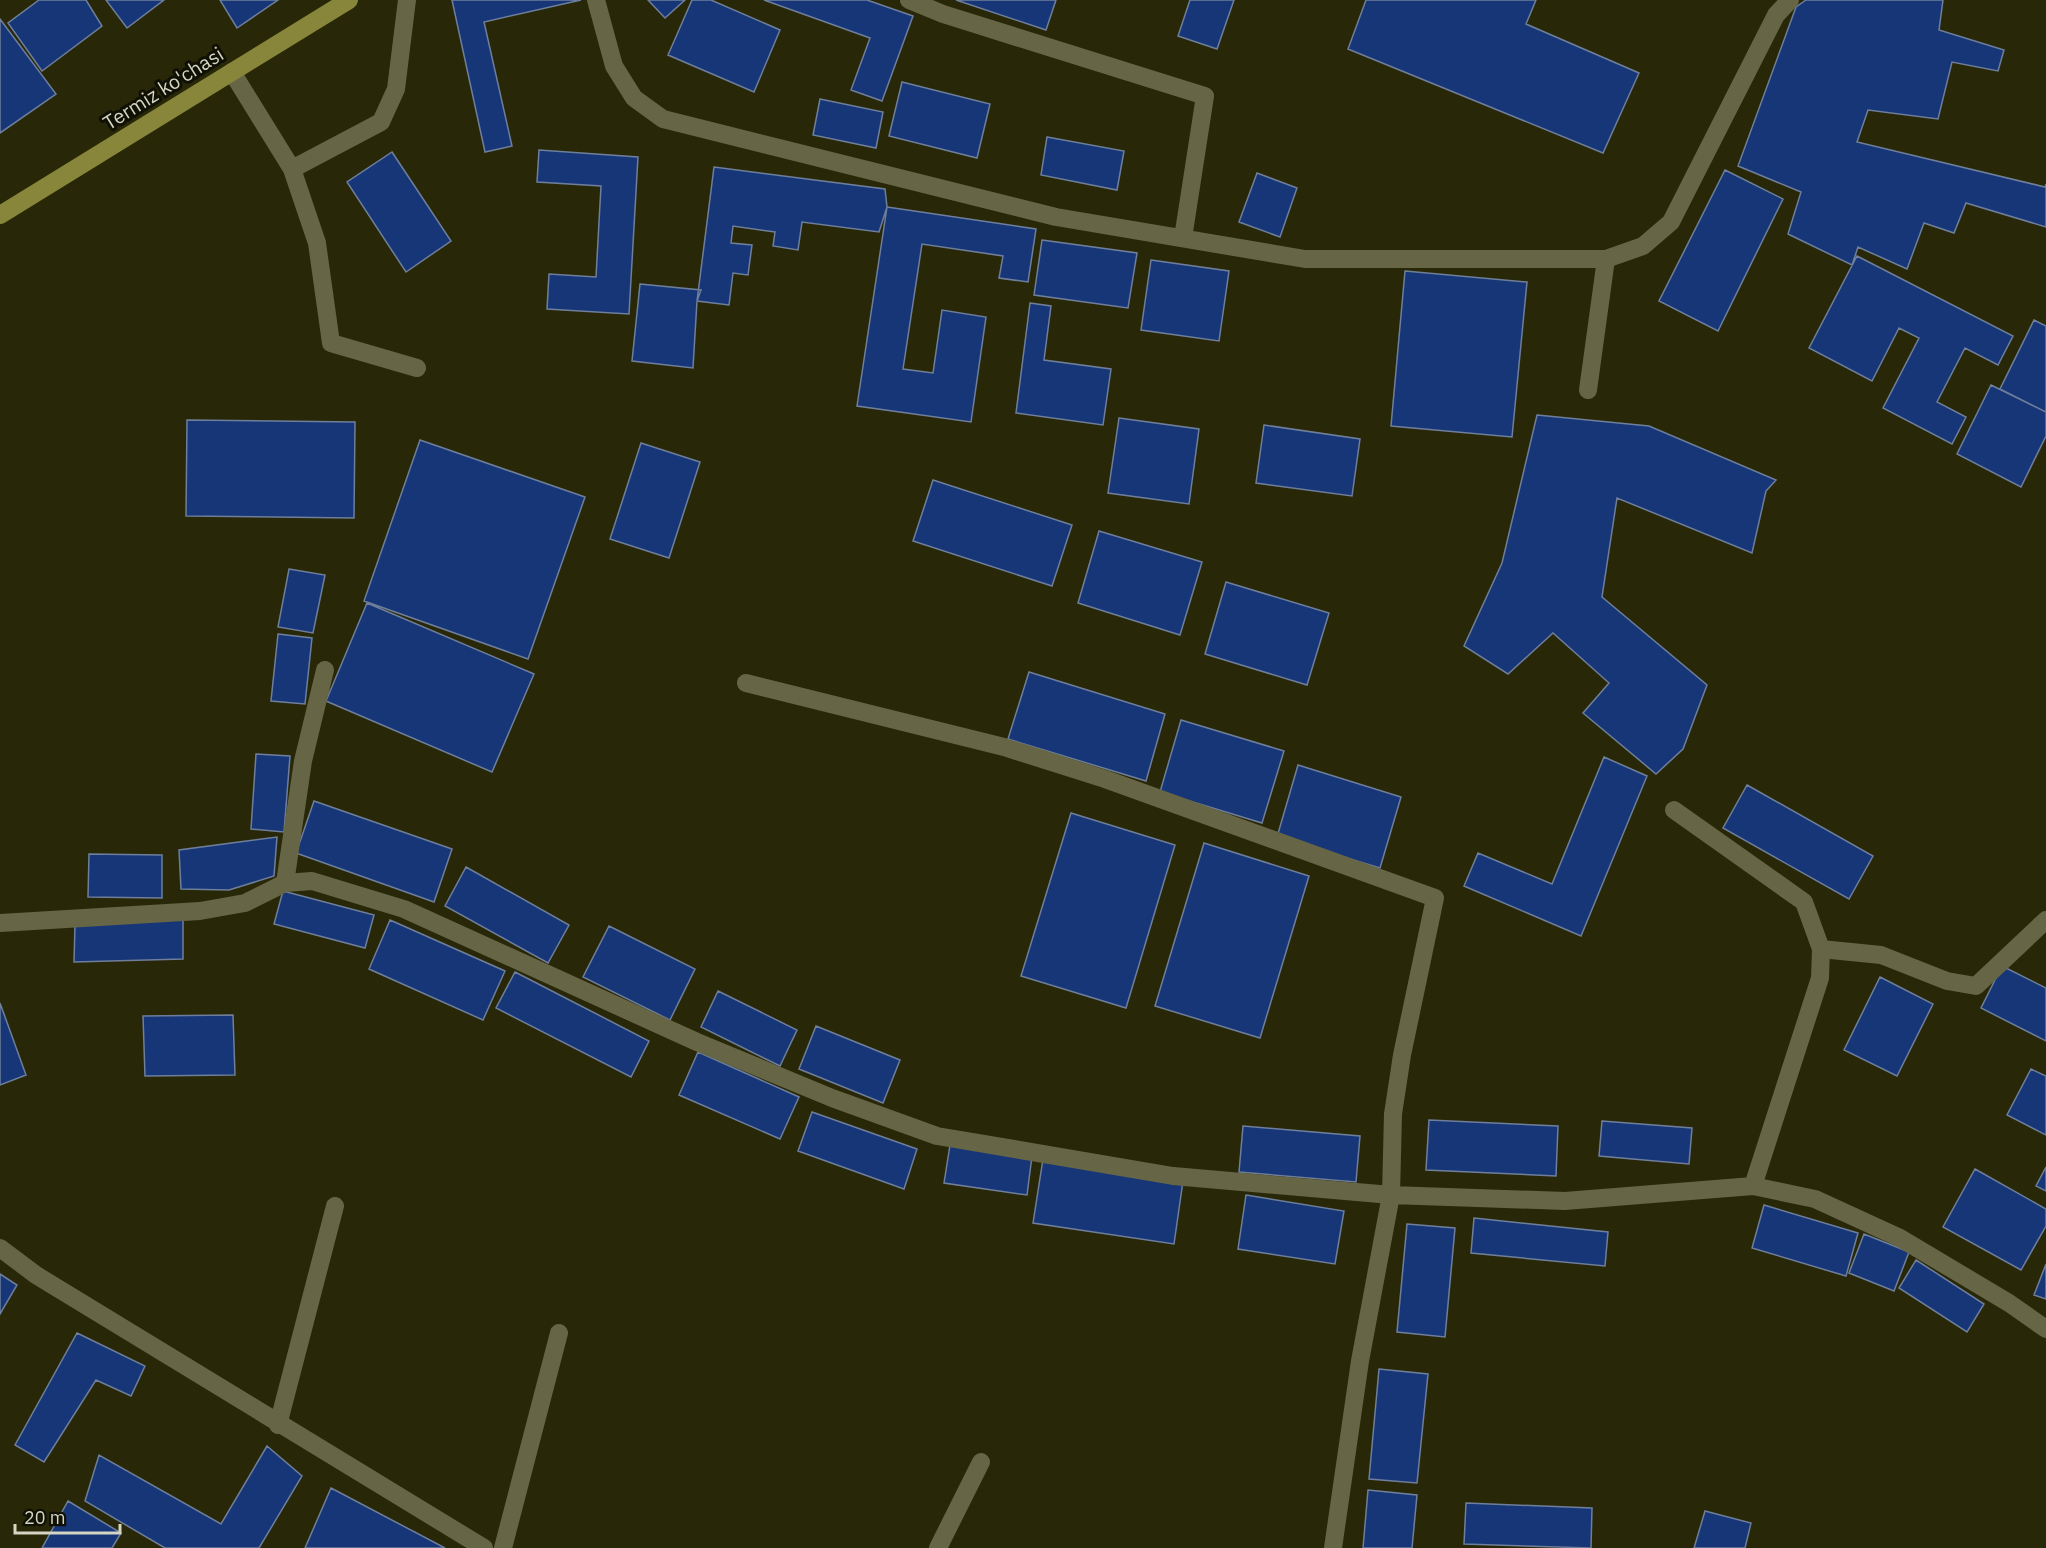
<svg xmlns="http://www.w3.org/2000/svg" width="2046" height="1548" viewBox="0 0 2046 1548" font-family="'IBM Plex Sans',sans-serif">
  <rect width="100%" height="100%" fill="#282808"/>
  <path fill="#163678" stroke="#6f7f9b" stroke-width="1.5" d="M 39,0 L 86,0 L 102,26 L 42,71 L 8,23 Z
    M 106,0 L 164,0 L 127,28 Z
    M 220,0 L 278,0 L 237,28 Z
    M 452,0 L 581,0 L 484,22 L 512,146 L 485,152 Z
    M 648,0 L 685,0 L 665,18 Z
    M 692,0 L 711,0 L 780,30 L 754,92 L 668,55 Z
    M 764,0 L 867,0 L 913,16 L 882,101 L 851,90 L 870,38 Z
    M 956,0 L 1056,0 L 1046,30 Z
    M 1190,0 L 1234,0 L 1217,49 L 1178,36 Z
    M 1366,0 L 1536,0 L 1526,24 L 1639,73 L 1603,153 L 1348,49 Z
    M 1806,0 L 1943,0 L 1939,30 L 2004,50 L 1998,71 L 1952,62 L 1938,119 L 1868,110 L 1857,142 L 2045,187 L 2046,184 L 2046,227 L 1966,203 L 1954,233 L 1924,223 L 1907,269 L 1858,247 L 1852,265 L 1788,234 L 1801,192 L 1738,166 L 1796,7 Z
    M 0,19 L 56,94 L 0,133 Z
    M 902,82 L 990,104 L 977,158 L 889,136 Z
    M 820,99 L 883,112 L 876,148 L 813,135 Z
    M 1047,137 L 1124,151 L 1117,190 L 1041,175 Z
    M 539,150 L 638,157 L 629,314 L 547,309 L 549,274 L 596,277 L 601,186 L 537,182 Z
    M 392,152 L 451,241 L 406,272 L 347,182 Z
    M 714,167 L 885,189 L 887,207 L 879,232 L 802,222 L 798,250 L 773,246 L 775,232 L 733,226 L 731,243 L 752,245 L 748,275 L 733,273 L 729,305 L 697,301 Z
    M 1725,170 L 1783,199 L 1718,331 L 1659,301 Z
    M 1257,173 L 1297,188 L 1280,237 L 1239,222 Z
    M 887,207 L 1036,229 L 1028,282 L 999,278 L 1003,256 L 922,244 L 903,369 L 933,373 L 942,310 L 986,317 L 971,422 L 857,406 Z
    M 1042,240 L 1137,253 L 1128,308 L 1034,295 Z
    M 1857,256 L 2013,336 L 1998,365 L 1965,348 L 1937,402 L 1966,417 L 1952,444 L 1883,408 L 1919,338 L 1899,328 L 1872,381 L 1809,348 Z
    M 1151,260 L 1229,271 L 1219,341 L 1141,330 Z
    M 1405,271 L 1527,282 L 1512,437 L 1391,426 Z
    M 640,284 L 701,290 L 697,301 L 693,368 L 632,361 Z
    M 1030,303 L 1051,306 L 1044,360 L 1111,369 L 1103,425 L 1016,413 Z
    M 2034,320 L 2046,326 L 2046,412 L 2000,389 Z
    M 1991,385 L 2046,412 L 2046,436 L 2021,487 L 1957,454 Z
    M 1537,415 L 1649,426 L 1776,480 L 1766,491 L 1752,553 L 1617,498 L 1602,597 L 1707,685 L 1683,749 L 1656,774 L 1583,713 L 1609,683 L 1553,633 L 1508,674 L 1464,646 L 1502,563 Z
    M 1119,418 L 1199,429 L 1189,504 L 1108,493 Z
    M 187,420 L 355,422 L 354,518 L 186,516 Z
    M 1264,425 L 1360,439 L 1352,496 L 1256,483 Z
    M 420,440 L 585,497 L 528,659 L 364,601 Z
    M 641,443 L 700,462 L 669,558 L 610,539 Z
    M 933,480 L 1072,525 L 1052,586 L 913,541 Z
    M 1099,531 L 1202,562 L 1180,635 L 1078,603 Z
    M 289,569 L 325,575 L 313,633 L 278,627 Z
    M 1226,582 L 1329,613 L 1307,685 L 1205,654 Z
    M 367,603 L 534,674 L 492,772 L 326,701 Z
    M 278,634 L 312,638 L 305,704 L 271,701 Z
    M 1029,672 L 1165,714 L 1146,781 L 1008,739 Z
    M 1181,720 L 1284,751 L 1262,823 L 1160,792 Z
    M 256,754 L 290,756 L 284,832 L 251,829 Z
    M 1604,757 L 1647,776 L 1581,936 L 1464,886 L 1478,853 L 1552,884 Z
    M 1298,765 L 1401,797 L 1380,868 L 1277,837 Z
    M 1747,785 L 1873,856 L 1849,899 L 1723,828 Z
    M 314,801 L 452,849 L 434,902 L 296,853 Z
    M 1071,813 L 1175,845 L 1126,1008 L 1021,976 Z
    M 277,837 L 274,876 L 229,890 L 181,889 L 179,850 Z
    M 1204,843 L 1309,876 L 1260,1038 L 1155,1006 Z
    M 89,854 L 162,855 L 162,898 L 88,897 Z
    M 466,867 L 569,925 L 548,963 L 445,906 Z
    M 283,891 L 374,915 L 365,948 L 274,924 Z
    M 183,919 L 183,959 L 74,962 L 75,925 Z
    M 390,920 L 505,971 L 483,1020 L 369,969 Z
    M 609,926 L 695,969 L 670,1020 L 583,977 Z
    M 2002,966 L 2046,988 L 2046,1041 L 1981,1008 Z
    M 515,972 L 649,1041 L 631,1077 L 496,1008 Z
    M 1880,977 L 1933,1004 L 1897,1076 L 1844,1050 Z
    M 718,991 L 797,1030 L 780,1066 L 701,1027 Z
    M 0,1003 L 26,1075 L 0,1085 Z
    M 233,1015 L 235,1075 L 145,1076 L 143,1016 Z
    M 816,1026 L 900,1060 L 883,1103 L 799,1069 Z
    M 698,1052 L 799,1097 L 780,1139 L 679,1095 Z
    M 2031,1069 L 2046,1076 L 2046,1135 L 2007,1115 Z
    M 812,1112 L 917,1149 L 904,1189 L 798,1151 Z
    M 1429,1120 L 1558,1126 L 1556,1176 L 1426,1170 Z
    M 1602,1121 L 1692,1128 L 1689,1164 L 1599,1156 Z
    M 1243,1126 L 1360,1136 L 1356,1182 L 1239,1172 Z
    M 950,1145 L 1032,1156 L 1027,1195 L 944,1183 Z
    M 1043,1159 L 1183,1181 L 1174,1244 L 1033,1223 Z
    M 2046,1167 L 2046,1191 L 2036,1186 Z
    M 1975,1169 L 2046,1209 L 2046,1226 L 2021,1270 L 1943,1227 Z
    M 1246,1195 L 1344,1211 L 1335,1264 L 1238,1249 Z
    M 1764,1205 L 1858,1233 L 1846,1276 L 1752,1248 Z
    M 1474,1218 L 1608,1232 L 1605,1266 L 1471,1253 Z
    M 1407,1224 L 1455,1228 L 1445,1337 L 1397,1332 Z
    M 1864,1234 L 1909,1252 L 1894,1291 L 1849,1273 Z
    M 1916,1260 L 1984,1304 L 1967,1332 L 1899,1288 Z
    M 2046,1264 L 2046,1299 L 2034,1295 Z
    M 0,1274 L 17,1285 L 0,1314 Z
    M 77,1333 L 145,1366 L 131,1396 L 96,1380 L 44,1462 L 15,1445 Z
    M 1379,1369 L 1428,1374 L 1417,1483 L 1369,1479 Z
    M 267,1446 L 302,1476 L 259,1548 L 165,1548 L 85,1501 L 99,1455 L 221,1524 Z
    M 331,1488 L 445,1548 L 305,1548 Z
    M 1368,1490 L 1417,1495 L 1412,1548 L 1363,1548 Z
    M 68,1501 L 121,1533 L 112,1548 L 42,1548 Z
    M 1466,1503 L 1592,1508 L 1591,1548 L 1464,1544 Z
    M 1705,1511 L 1751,1523 L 1745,1548 L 1694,1548 Z"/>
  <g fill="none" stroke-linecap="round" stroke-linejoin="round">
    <path stroke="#666545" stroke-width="18" d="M 596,0 L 614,66 L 634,98 L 663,119 L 1056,217 L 1305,259 L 1606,259 L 1643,246 L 1671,222 L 1776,15 L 1790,0
      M 909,0 L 943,14 L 1205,96 L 1183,238
      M 232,72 L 292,169 L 317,243 L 331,343 L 417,368
      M 292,169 L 381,122 L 396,89 L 407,0
      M 1588,390 L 1606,259
      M 1674,810 L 1804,902 L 1821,949 L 1820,978 L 1753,1186
      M 285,883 L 303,761 L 325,670
      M 0,923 L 200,911 L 245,903 L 285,883 L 312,881 L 404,909 L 697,1042 L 832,1098 L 937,1136 L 1173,1176 L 1391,1195 L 1393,1114 L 1402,1055 L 1435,898 L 1105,779 L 1004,747 L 746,683
      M 1821,949 L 1881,955 L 1947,981 L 1976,986 L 2046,920
      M 0,1248 L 36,1275 L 484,1548
      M 278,1425 L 335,1206
      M 503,1548 L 559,1333
      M 938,1548 L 981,1462
      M 1333,1548 L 1360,1361 L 1391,1195 L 1565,1201 L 1753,1186 L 1815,1199 L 1900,1238 L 2009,1303 L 2046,1329"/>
    <path stroke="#88863a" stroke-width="18" d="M 0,215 L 349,0"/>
  </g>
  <g text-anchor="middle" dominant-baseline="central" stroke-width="6" stroke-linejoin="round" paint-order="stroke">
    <g font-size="20" fill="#d5d5c3" stroke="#101004">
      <text transform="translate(163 88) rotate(-32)">Termiz ko'chasi</text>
    </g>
  </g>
  <path d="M15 1524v9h105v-9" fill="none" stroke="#d5d5c3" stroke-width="3"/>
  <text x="24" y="1524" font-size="18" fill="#d5d5c3" stroke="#101004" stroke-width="4.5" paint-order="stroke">20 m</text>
</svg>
